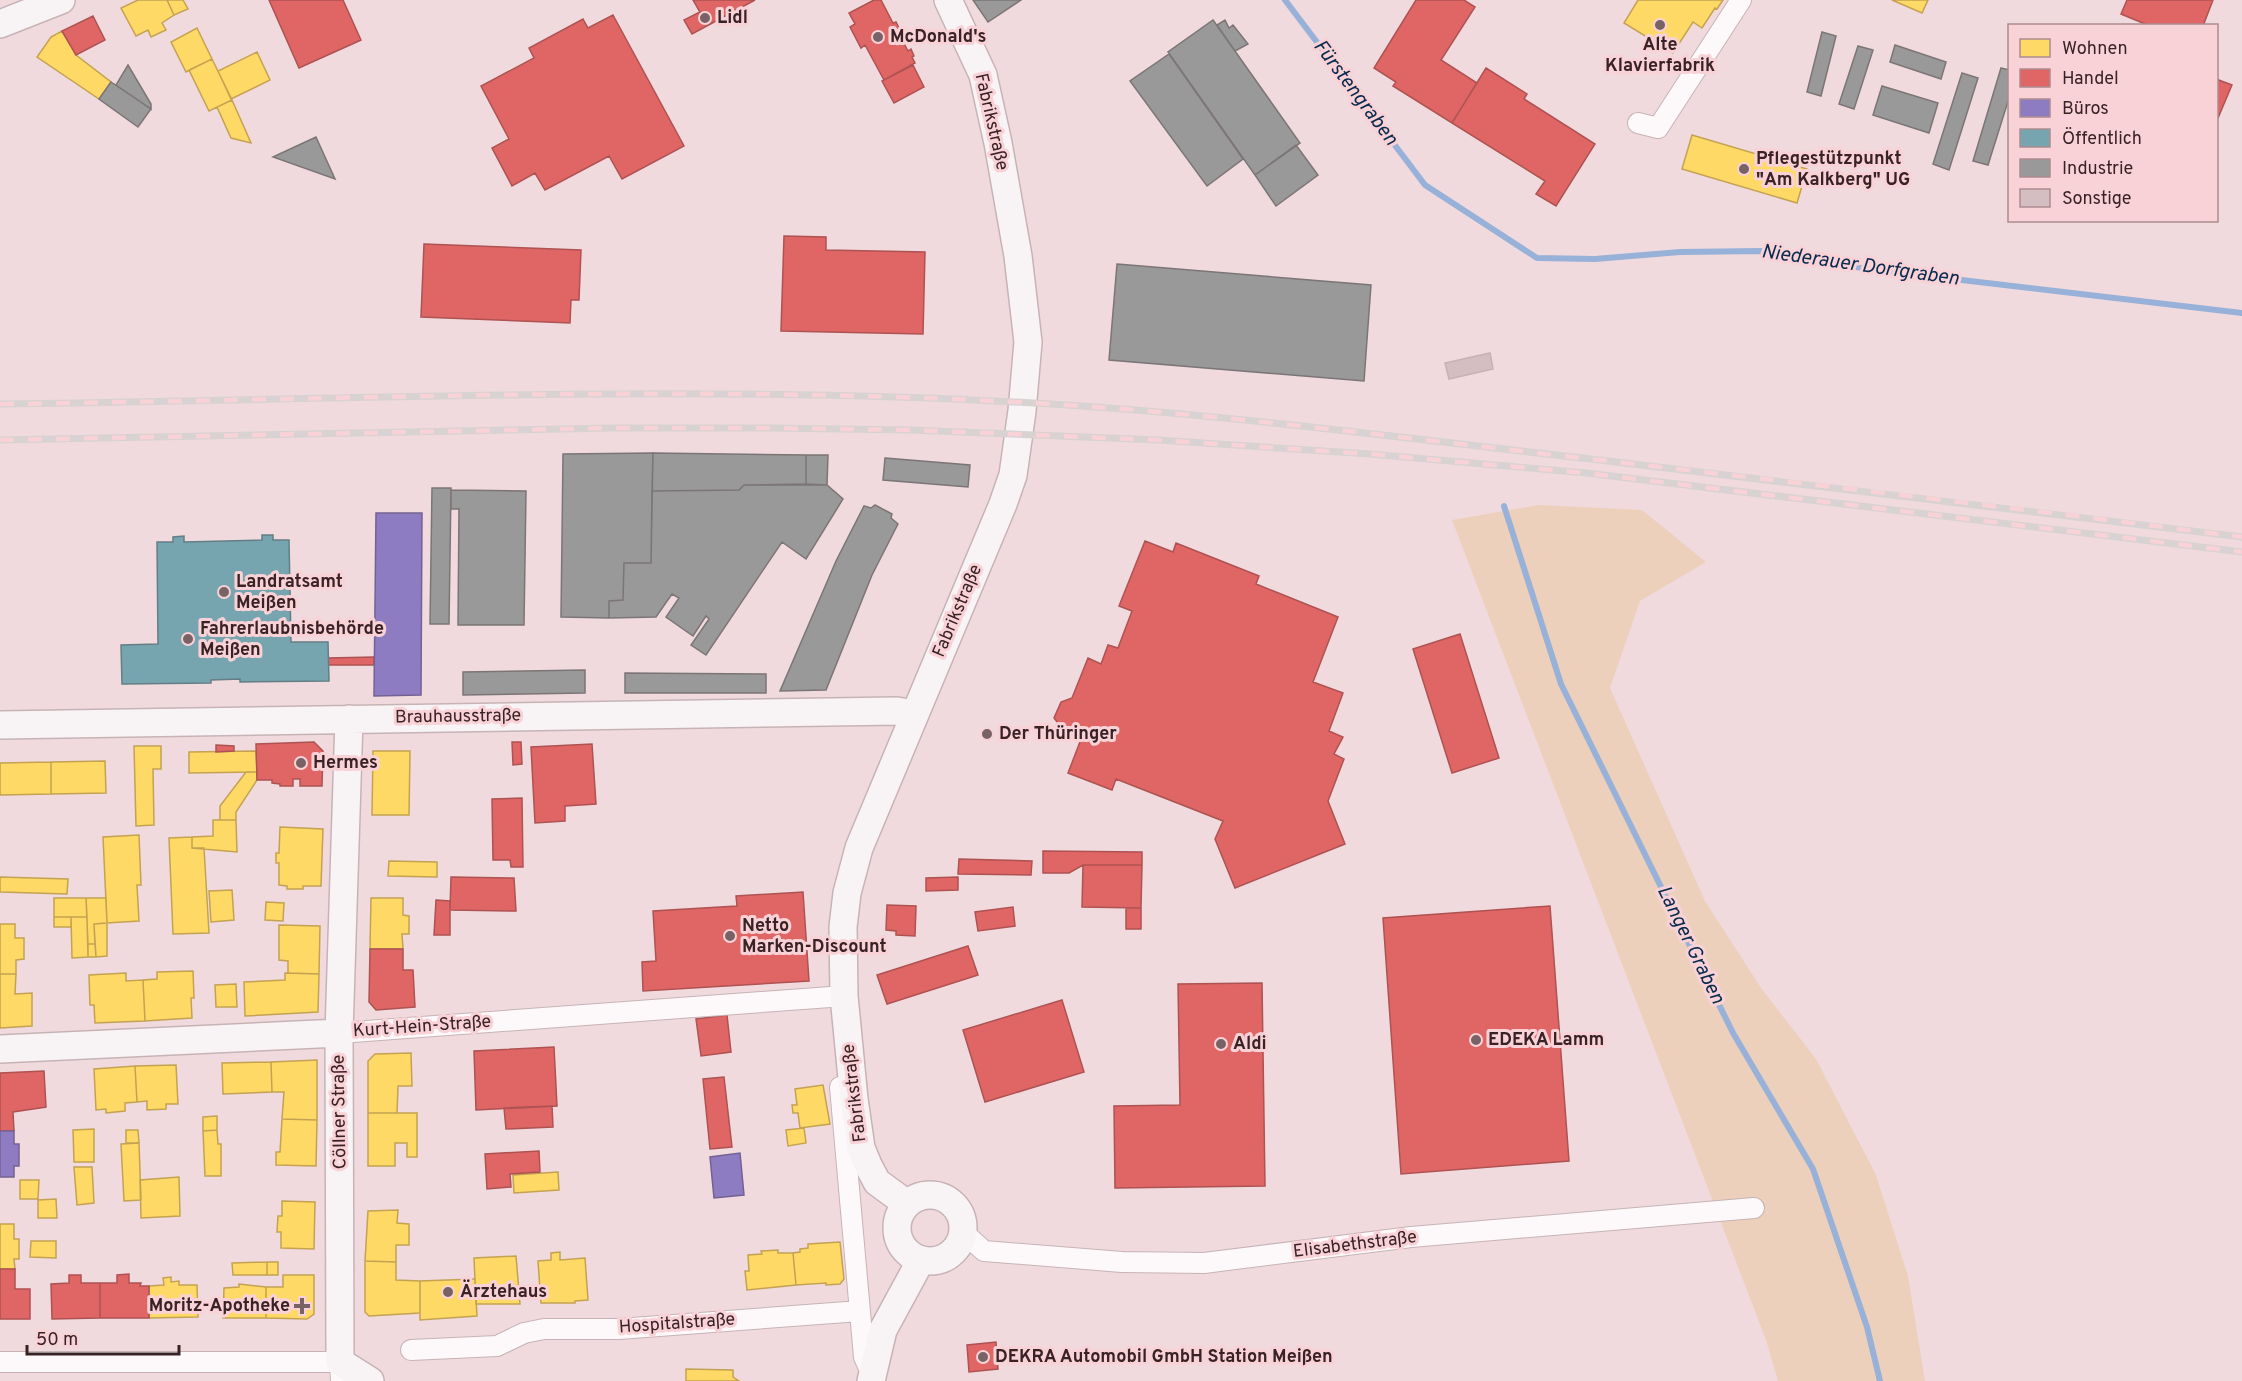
<svg xmlns="http://www.w3.org/2000/svg" width="2242" height="1381" viewBox="0 0 2242 1381" font-family="Overpass,sans-serif">
  <rect width="100%" height="100%" fill="#f0dadd"/>
  <path fill="#ecd0bb" d="M 1539,505 L 1642,510 L 1706,562 L 1640,601 L 1610,688 L 1705,901 L 1761,988 L 1816,1059 L 1876,1175 L 1908,1276 L 1925,1381 L 1778,1381 L 1766,1340 L 1452,520 Z"/>
  <path fill="#ffd966" stroke="#c4a252" stroke-width="1.5" d="M 138,0 L 167,0 L 174,15 L 162,23 L 166,30 L 151,37 L 148,30 L 136,36 L 121,8 Z
    M 167,0 L 183,0 L 188,9 L 174,15 Z
    M 1638,0 L 1723,0 L 1717,9 L 1715,8 L 1702,28 L 1693,22 L 1673,53 L 1624,23 Z
    M 1892,0 L 1928,0 L 1922,13 Z
    M 197,28 L 212,59 L 186,72 L 171,42 Z
    M 62,31 L 76,55 L 111,82 L 99,99 L 37,57 L 51,37 Z
    M 257,52 L 270,80 L 231,99 L 218,71 Z
    M 212,59 L 232,100 L 209,111 L 189,70 Z
    M 232,100 L 251,143 L 231,138 L 217,107 Z
    M 1692,135 L 1807,169 L 1797,203 L 1682,169 Z
    M 134,746 L 161,746 L 161,769 L 153,769 L 154,825 L 136,826 Z
    M 256,751 L 257,772 L 189,773 L 189,752 Z
    M 373,751 L 410,751 L 409,815 L 372,815 Z
    M 105,761 L 106,793 L 51,794 L 51,762 Z
    M 51,762 L 51,794 L 0,795 L 0,763 Z
    M 246,772 L 257,772 L 257,780 L 236,812 L 236,820 L 220,820 L 220,806 Z
    M 213,820 L 236,820 L 237,852 L 192,848 L 192,837 L 213,836 Z
    M 280,827 L 323,829 L 321,886 L 303,886 L 303,889 L 287,889 L 287,886 L 279,885 L 279,863 L 276,863 L 276,853 L 279,853 Z
    M 139,835 L 141,885 L 137,885 L 139,921 L 107,923 L 103,837 Z
    M 192,837 L 192,848 L 204,848 L 209,933 L 173,934 L 169,838 Z
    M 389,861 L 437,862 L 437,877 L 388,876 Z
    M 0,877 L 68,879 L 67,894 L 0,892 Z
    M 232,890 L 234,920 L 211,922 L 209,891 Z
    M 54,898 L 86,898 L 87,917 L 54,917 Z
    M 86,898 L 106,898 L 107,923 L 94,924 L 95,944 L 88,944 Z
    M 371,898 L 403,898 L 403,915 L 409,916 L 409,934 L 402,934 L 403,949 L 370,949 Z
    M 266,902 L 284,903 L 283,921 L 265,920 Z
    M 54,917 L 71,917 L 71,927 L 54,927 Z
    M 71,917 L 87,917 L 88,957 L 72,958 Z
    M 107,923 L 107,956 L 96,957 L 94,924 Z
    M 0,924 L 15,924 L 15,938 L 24,938 L 24,959 L 16,960 L 16,974 L 0,974 Z
    M 279,925 L 320,926 L 319,974 L 288,973 L 288,961 L 279,960 Z
    M 88,944 L 95,944 L 96,957 L 88,957 Z
    M 193,971 L 194,998 L 191,998 L 192,1018 L 145,1021 L 143,980 L 157,979 L 157,972 Z
    M 126,973 L 126,981 L 143,980 L 145,1021 L 95,1023 L 94,1005 L 90,1005 L 89,975 Z
    M 285,973 L 319,974 L 318,1012 L 245,1016 L 244,982 L 285,980 Z
    M 0,974 L 16,974 L 15,994 L 32,993 L 32,1026 L 0,1028 Z
    M 236,984 L 237,1007 L 216,1007 L 215,985 Z
    M 411,1053 L 412,1086 L 398,1086 L 397,1113 L 368,1113 L 368,1061 L 375,1054 Z
    M 317,1060 L 317,1120 L 282,1119 L 284,1092 L 272,1092 L 271,1062 Z
    M 271,1062 L 272,1092 L 223,1094 L 222,1063 Z
    M 176,1065 L 178,1104 L 166,1104 L 166,1109 L 147,1110 L 147,1101 L 137,1102 L 135,1066 Z
    M 135,1066 L 137,1102 L 125,1103 L 125,1111 L 106,1113 L 106,1109 L 96,1110 L 94,1069 Z
    M 823,1085 L 830,1124 L 800,1128 L 798,1113 L 793,1113 L 792,1105 L 797,1105 L 795,1089 Z
    M 368,1113 L 417,1113 L 417,1157 L 407,1157 L 407,1143 L 395,1143 L 395,1166 L 368,1166 Z
    M 217,1116 L 217,1130 L 203,1131 L 203,1117 Z
    M 282,1119 L 317,1120 L 316,1166 L 276,1165 L 276,1152 L 280,1152 Z
    M 804,1128 L 806,1143 L 788,1146 L 786,1130 Z
    M 94,1129 L 94,1162 L 74,1162 L 73,1130 Z
    M 126,1130 L 138,1130 L 139,1143 L 126,1143 Z
    M 217,1130 L 218,1144 L 221,1144 L 221,1176 L 205,1176 L 203,1131 Z
    M 139,1143 L 141,1200 L 124,1201 L 121,1144 Z
    M 74,1167 L 92,1167 L 94,1203 L 77,1205 Z
    M 558,1172 L 559,1190 L 514,1193 L 513,1175 Z
    M 179,1177 L 180,1216 L 141,1218 L 140,1180 Z
    M 20,1180 L 39,1180 L 38,1199 L 20,1199 Z
    M 56,1199 L 57,1218 L 38,1218 L 38,1200 Z
    M 282,1201 L 315,1202 L 314,1249 L 281,1248 L 281,1232 L 277,1232 L 278,1216 L 282,1216 Z
    M 398,1210 L 397,1223 L 409,1224 L 409,1245 L 396,1245 L 396,1262 L 365,1261 L 368,1211 Z
    M 0,1224 L 14,1224 L 14,1239 L 19,1239 L 19,1259 L 14,1259 L 15,1269 L 0,1269 Z
    M 31,1241 L 56,1241 L 56,1258 L 30,1257 Z
    M 840,1242 L 844,1279 L 840,1284 L 826,1285 L 826,1283 L 796,1285 L 793,1253 L 800,1252 L 800,1249 L 808,1248 L 808,1244 Z
    M 778,1250 L 778,1253 L 793,1253 L 796,1285 L 747,1290 L 745,1271 L 749,1271 L 748,1255 L 762,1254 L 761,1251 Z
    M 560,1252 L 560,1260 L 585,1258 L 588,1300 L 575,1301 L 575,1303 L 541,1303 L 538,1261 L 551,1260 L 551,1253 Z
    M 516,1256 L 520,1304 L 476,1304 L 474,1258 Z
    M 365,1261 L 396,1262 L 396,1280 L 420,1281 L 420,1313 L 369,1316 L 365,1312 Z
    M 267,1262 L 267,1275 L 233,1275 L 232,1263 Z
    M 267,1262 L 278,1262 L 278,1275 L 267,1275 Z
    M 283,1275 L 314,1275 L 314,1314 L 307,1319 L 266,1318 L 266,1287 L 283,1287 Z
    M 171,1277 L 171,1282 L 179,1281 L 179,1285 L 197,1285 L 198,1317 L 149,1318 L 149,1286 L 164,1285 L 163,1278 Z
    M 475,1279 L 477,1316 L 420,1320 L 420,1281 Z
    M 239,1284 L 266,1287 L 266,1318 L 223,1318 L 224,1288 L 239,1287 Z
    M 686,1369 L 733,1370 L 733,1377 L 739,1381 L 686,1381 Z"/>
  <path fill="#e06666" stroke="#ae5252" stroke-width="1.5" d="M 269,0 L 343,0 L 361,40 L 299,68 Z
    M 693,0 L 755,0 L 692,34 L 684,20 L 700,12 Z
    M 874,0 L 881,0 L 893,23 L 896,22 L 899,28 L 897,30 L 908,51 L 911,49 L 914,56 L 912,57 L 915,63 L 884,80 L 865,45 L 861,48 L 850,27 L 855,24 L 849,13 Z
    M 1416,0 L 1464,0 L 1475,7 L 1441,60 L 1477,83 L 1452,123 L 1393,86 L 1396,82 L 1374,68 Z
    M 2127,0 L 2213,0 L 2203,26 L 2150,26 L 2121,14 Z
    M 613,15 L 684,146 L 622,179 L 609,156 L 545,190 L 535,173 L 512,186 L 492,148 L 509,139 L 481,86 L 534,58 L 529,48 L 583,19 L 588,28 Z
    M 93,16 L 105,40 L 76,55 L 62,31 Z
    M 913,65 L 924,87 L 894,103 L 882,81 Z
    M 1486,68 L 1527,94 L 1524,99 L 1595,144 L 1556,206 L 1536,194 L 1545,181 L 1452,123 Z
    M 2216,79 L 2232,85 L 2218,118 L 2216,118 Z
    M 784,236 L 826,237 L 826,250 L 925,252 L 923,334 L 781,331 Z
    M 424,244 L 581,250 L 579,300 L 571,300 L 570,323 L 421,317 Z
    M 1145,541 L 1173,552 L 1176,543 L 1259,576 L 1256,584 L 1338,617 L 1313,682 L 1343,693 L 1329,731 L 1343,737 L 1334,754 L 1344,759 L 1328,801 L 1345,844 L 1235,888 L 1215,839 L 1223,821 L 1116,779 L 1112,790 L 1068,773 L 1083,734 L 1061,727 L 1054,718 L 1061,702 L 1072,698 L 1088,658 L 1101,664 L 1108,645 L 1118,648 L 1132,611 L 1119,606 Z
    M 1460,634 L 1499,758 L 1452,773 L 1413,649 Z
    M 374,657 L 374,665 L 328,665 L 328,658 Z
    M 314,742 L 323,751 L 322,786 L 300,786 L 300,779 L 293,779 L 293,786 L 280,786 L 280,784 L 272,783 L 272,780 L 257,780 L 256,744 Z
    M 512,742 L 521,742 L 522,764 L 513,765 Z
    M 592,744 L 596,804 L 565,806 L 565,821 L 535,823 L 531,747 Z
    M 216,745 L 234,746 L 234,751 L 216,752 Z
    M 522,798 L 523,867 L 511,867 L 510,860 L 493,860 L 492,799 Z
    M 1043,851 L 1142,852 L 1142,865 L 1083,865 L 1069,873 L 1043,873 Z
    M 959,859 L 1032,861 L 1031,875 L 958,874 Z
    M 1083,865 L 1142,865 L 1141,908 L 1082,907 Z
    M 451,877 L 514,878 L 516,911 L 450,910 Z
    M 958,877 L 958,890 L 926,891 L 926,878 Z
    M 803,892 L 809,981 L 643,991 L 642,962 L 656,961 L 653,911 L 737,906 L 736,896 Z
    M 436,900 L 450,901 L 450,935 L 434,935 Z
    M 887,905 L 916,906 L 915,936 L 896,935 L 896,931 L 886,930 Z
    M 1550,906 L 1569,1161 L 1401,1174 L 1383,918 Z
    M 1013,907 L 1015,926 L 978,931 L 975,912 Z
    M 1126,908 L 1141,908 L 1141,929 L 1126,929 Z
    M 968,946 L 978,975 L 887,1004 L 877,975 Z
    M 370,949 L 403,949 L 403,970 L 413,970 L 415,1007 L 376,1010 L 369,1002 Z
    M 1262,983 L 1265,1186 L 1115,1188 L 1114,1106 L 1180,1105 L 1178,984 Z
    M 1062,1000 L 1084,1072 L 985,1102 L 963,1030 Z
    M 727,1015 L 731,1052 L 701,1056 L 696,1019 Z
    M 554,1047 L 557,1106 L 476,1110 L 474,1051 Z
    M 44,1071 L 46,1107 L 13,1112 L 14,1131 L 0,1131 L 0,1073 Z
    M 724,1077 L 732,1147 L 710,1149 L 703,1079 Z
    M 552,1106 L 553,1127 L 506,1129 L 504,1108 Z
    M 539,1151 L 540,1172 L 510,1174 L 511,1187 L 487,1189 L 485,1154 Z
    M 0,1269 L 15,1269 L 15,1289 L 30,1289 L 30,1319 L 0,1319 Z
    M 129,1274 L 129,1283 L 141,1283 L 140,1286 L 149,1286 L 149,1318 L 100,1318 L 100,1283 L 117,1283 L 117,1275 Z
    M 69,1275 L 81,1275 L 81,1283 L 100,1283 L 100,1318 L 52,1319 L 51,1284 L 69,1283 Z
    M 996,1342 L 998,1369 L 969,1372 L 967,1345 Z"/>
  <path fill="#8e7cc3" stroke="#746193" stroke-width="1.5" d="M 376,513 L 422,513 L 421,695 L 374,696 Z
    M 0,1131 L 14,1131 L 14,1144 L 19,1144 L 19,1166 L 14,1166 L 14,1177 L 0,1177 Z
    M 740,1153 L 744,1195 L 714,1198 L 710,1157 Z"/>
  <path fill="#76a5af" stroke="#647e85" stroke-width="1.5" d="M 262,535 L 273,535 L 273,540 L 289,540 L 291,642 L 328,642 L 329,681 L 240,682 L 240,679 L 211,680 L 211,683 L 122,684 L 121,645 L 158,644 L 157,542 L 173,542 L 173,537 L 184,536 L 184,542 L 262,540 Z"/>
  <path fill="#999" stroke="#7c7576" stroke-width="1.5" d="M 973,0 L 1021,0 L 988,22 Z
    M 1213,20 L 1300,143 L 1255,175 L 1168,52 Z
    M 1225,20 L 1229,28 L 1233,25 L 1248,44 L 1235,51 L 1217,25 Z
    M 1822,32 L 1836,36 L 1821,96 L 1807,92 Z
    M 1895,45 L 1946,62 L 1941,79 L 1890,62 Z
    M 1858,46 L 1873,50 L 1854,109 L 1839,104 Z
    M 1169,54 L 1243,159 L 1207,186 L 1130,81 Z
    M 128,65 L 151,104 L 151,109 L 116,85 Z
    M 2001,68 L 2010,70 L 2010,95 L 1988,165 L 1973,161 Z
    M 1962,73 L 1978,78 L 1949,170 L 1933,164 Z
    M 111,82 L 151,109 L 138,127 L 99,99 Z
    M 1882,86 L 1938,103 L 1929,133 L 1873,115 Z
    M 316,137 L 335,179 L 273,157 Z
    M 1296,145 L 1318,175 L 1276,206 L 1255,175 Z
    M 1117,264 L 1371,285 L 1364,381 L 1109,360 Z
    M 653,453 L 651,563 L 624,563 L 623,600 L 609,601 L 609,618 L 561,617 L 563,454 Z
    M 653,453 L 806,455 L 806,484 L 744,485 L 739,490 L 652,491 Z
    M 806,455 L 828,455 L 827,485 L 806,484 Z
    M 885,458 L 970,465 L 968,487 L 883,480 Z
    M 744,485 L 827,485 L 843,499 L 806,559 L 782,542 L 706,655 L 691,645 L 709,619 L 706,616 L 693,636 L 666,617 L 679,598 L 672,594 L 656,617 L 609,618 L 609,601 L 623,600 L 624,563 L 651,563 L 652,491 L 739,490 Z
    M 432,488 L 451,488 L 449,624 L 430,624 Z
    M 451,490 L 526,491 L 524,625 L 458,625 L 459,509 L 451,509 Z
    M 875,505 L 892,514 L 891,518 L 898,524 L 872,575 L 826,690 L 780,691 L 836,561 L 864,506 L 871,508 Z
    M 585,670 L 585,693 L 463,695 L 463,672 Z
    M 625,673 L 766,674 L 766,693 L 625,693 Z"/>
  <g fill="none" stroke-linecap="round" stroke-linejoin="round">
    <path stroke="#97b1d8" stroke-width="6" d="M 1285,0 L 1425,185 L 1537,258 L 1595,259 L 1680,252 L 1762,251 L 1868,269 L 2242,313
      M 1504,506 L 1561,684 L 1733,1033 L 1813,1169 L 1867,1327 L 1880,1381"/>
  </g>
  <path fill="#d4bec2" stroke="#c6b2b4" stroke-width="1.5" d="M 1490,353 L 1493,369 L 1449,379 L 1445,363 Z"/>
  <g fill="none" stroke-linecap="round" stroke-linejoin="round">
    <g stroke="#c7b3b5" stroke-width="22">
      <path id="street" d="M 1638,123 L 1658,128 L 1741,0
        M 339,1033 L 844,996
        M 840,1087 L 864,1357 L 872,1375
        M 963,1232 L 984,1251 L 1122,1262 L 1204,1263 L 1411,1237 L 1754,1208
        M 411,1350 L 497,1346 L 524,1333 L 544,1329 L 619,1329 L 860,1311
        M 0,1362 L 340,1362 L 341,1381"/>
    </g>
    <g stroke="#c7b3b5" stroke-width="30">
      <path id="secondary" d="M 0,24 L 61,0
        M 349,719 L 339,1033 L 340,1362 L 370,1381
        M 0,725 L 897,711 L 915,714
        M 0,1049 L 339,1033
        M897 1228a33 33 0 1 1 66 0a33 33 0 1 1-66 0Z
        M 907,1204 L 877,1182 L 868,1165 L 861,1148 L 854,1099 L 844,996 L 843,927 L 847,893 L 859,848 L 1003,504 L 1013,475 L 1022,411 L 1028,342 L 1018,256 L 998,143 L 983,75 L 948,0
        M 871,1381 L 883,1330 L 921,1260"/>
    </g>
    <use href="#street" stroke="#fdf9fa" stroke-width="20"/>
    <use href="#secondary" stroke="#f8f4f6" stroke-width="27"/>
    <g stroke="#d8d2d2" stroke-width="7">
      <path id="rail" d="M 0,404 C 350,400 701,383 1051,404 C 1232,415 1411,439 1591,459 C 1808,484 2025,509 2242,537
        M 0,440 L 615,428 L 768,428 L 911,430 L 1158,440 L 1370,454 L 1586,473 L 2242,552"/>
    </g>
    <use href="#rail" stroke="#f8d2d6" stroke-width="4.5" stroke-dasharray="14" stroke-linecap="butt"/>
  </g>
  <g fill="#796265" stroke="#f8d2d6" stroke-width="2">
    <circle cx="705" cy="18" r="6"/>
    <circle cx="1660" cy="25" r="6"/>
    <circle cx="878" cy="37" r="6"/>
    <circle cx="1744" cy="169" r="6"/>
    <circle cx="224" cy="592" r="6"/>
    <circle cx="188" cy="639" r="6"/>
    <circle cx="987" cy="734" r="6"/>
    <circle cx="301" cy="763" r="6"/>
    <circle cx="730" cy="936" r="6"/>
    <circle cx="1476" cy="1040" r="6"/>
    <circle cx="1221" cy="1044" r="6"/>
    <circle cx="448" cy="1292" r="6"/>
    <path d="M299 1297h6v6h6v6h-6v6h-6v-6h-6v-6h6z"/>
    <circle cx="983" cy="1357" r="6"/>
  </g>
  <g text-anchor="middle" dominant-baseline="central" stroke-width="6" stroke-linejoin="round" paint-order="stroke">
    <g font-size="18" font-weight="bold" fill="#392224" stroke="#f8d2d6" text-anchor="start">
      <text x="717" y="18">Lidl</text>
      <text x="890" y="37">McDonald's</text>
      <text x="1660" y="45" text-anchor="middle">Alte<tspan x="1660" dy="21">Klavierfabrik</tspan></text>
      <text x="1756" y="159">Pflegestützpunkt<tspan x="1756" dy="21">"Am Kalkberg" UG</tspan></text>
      <text x="236" y="582">Landratsamt<tspan x="236" dy="21">Meißen</tspan></text>
      <text x="200" y="629">Fahrerlaubnisbehörde<tspan x="200" dy="21">Meißen</tspan></text>
      <text x="999" y="734">Der Thüringer</text>
      <text x="313" y="763">Hermes</text>
      <text x="742" y="926">Netto<tspan x="742" dy="21">Marken-Discount</tspan></text>
      <text x="1488" y="1040">EDEKA Lamm</text>
      <text x="1233" y="1044">Aldi</text>
      <text x="460" y="1292">Ärztehaus</text>
      <text x="290" y="1306" text-anchor="end">Moritz-Apotheke</text>
      <text x="995" y="1357">DEKRA Automobil GmbH Station Meißen</text>
    </g>
    <g font-size="18" fill="#392224" stroke="#f8d2d6">
      <text transform="translate(991 122) rotate(77)">Fabrikstraße</text>
      <text transform="translate(958 611) rotate(-67)">Fabrikstraße</text>
      <text transform="translate(458 717) rotate(-1)">Brauhausstraße</text>
      <text transform="translate(422 1027) rotate(-4)">Kurt-Hein-Straße</text>
      <text transform="translate(855 1093) rotate(-97)">Fabrikstraße</text>
      <text transform="translate(340 1112) rotate(-91)">Cöllner Straße</text>
      <text transform="translate(1355 1245) rotate(-7)">Elisabethstraße</text>
      <text transform="translate(677 1324) rotate(-4)">Hospitalstraße</text>
    </g>
    <g font-size="20" font-style="italic" fill="#072a4d" stroke="#f8d2d6">
      <text transform="translate(1355 93) rotate(53)">Fürstengraben</text>
      <text transform="translate(1860 266) rotate(8)">Niederauer Dorfgraben</text>
      <text transform="translate(1690 945) rotate(64)">Langer Graben</text>
    </g>
  </g>
  <rect x="2008" y="24" width="210" height="198" fill="#f8d2d6" stroke="#ac8c8f" stroke-width="1.5"/>
  <rect x="2020" y="39" width="30" height="18" fill="#ffd966" stroke="#ac8c8f" stroke-width="1.5"/>
  <text x="2062" y="54" font-size="18" fill="#392224">Wohnen</text>
  <rect x="2020" y="69" width="30" height="18" fill="#e06666" stroke="#ac8c8f" stroke-width="1.5"/>
  <text x="2062" y="84" font-size="18" fill="#392224">Handel</text>
  <rect x="2020" y="99" width="30" height="18" fill="#8e7cc3" stroke="#ac8c8f" stroke-width="1.5"/>
  <text x="2062" y="114" font-size="18" fill="#392224">Büros</text>
  <rect x="2020" y="129" width="30" height="18" fill="#76a5af" stroke="#ac8c8f" stroke-width="1.5"/>
  <text x="2062" y="144" font-size="18" fill="#392224">Öffentlich</text>
  <rect x="2020" y="159" width="30" height="18" fill="#999999" stroke="#ac8c8f" stroke-width="1.5"/>
  <text x="2062" y="174" font-size="18" fill="#392224">Industrie</text>
  <rect x="2020" y="189" width="30" height="18" fill="#d4bec2" stroke="#ac8c8f" stroke-width="1.5"/>
  <text x="2062" y="204" font-size="18" fill="#392224">Sonstige</text>
  <path d="M27 1345v9h152v-9" fill="none" stroke="#392224" stroke-width="3"/>
  <text x="36" y="1345" font-size="18" fill="#392224" stroke="#f8d2d6" stroke-width="4.5" paint-order="stroke">50 m</text>
</svg>
